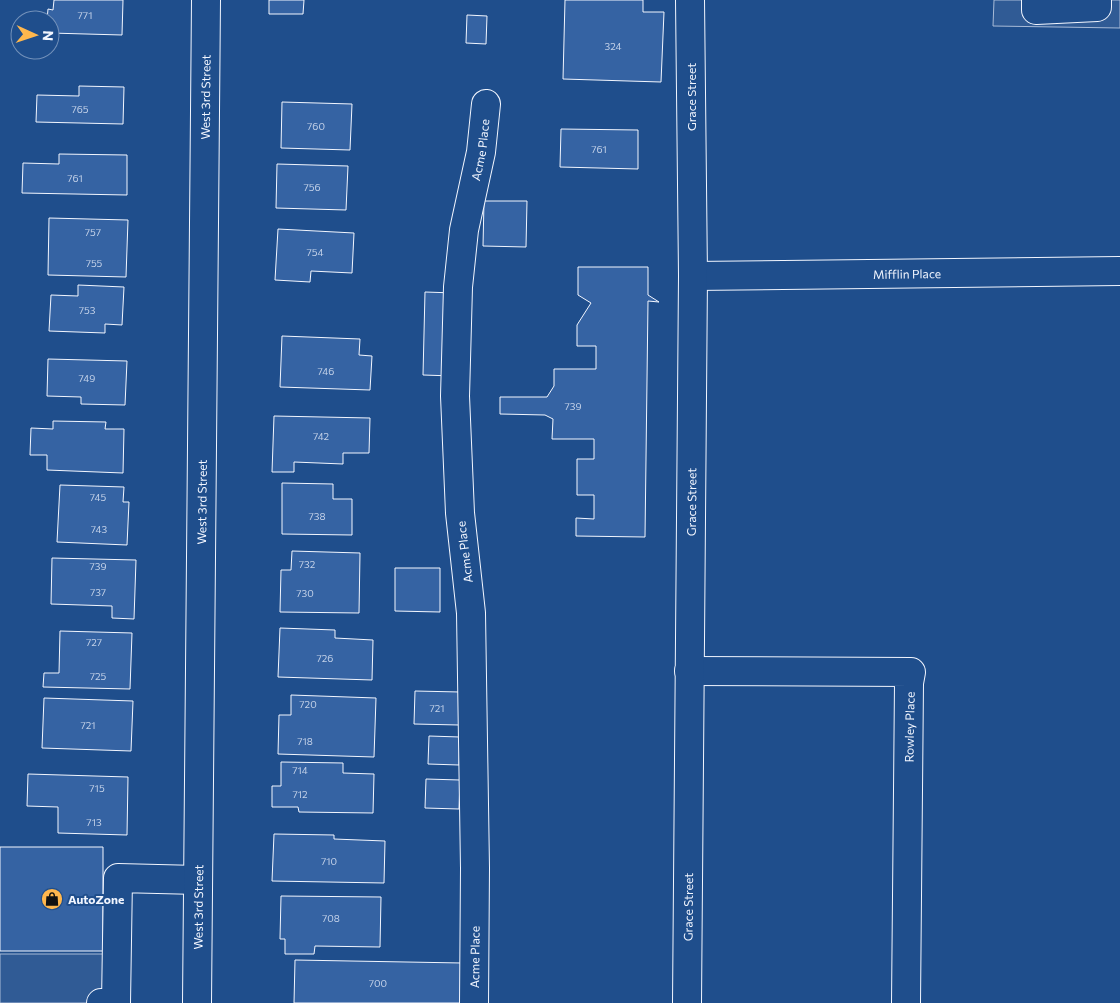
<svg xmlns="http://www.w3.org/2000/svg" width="1120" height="1003" viewBox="0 0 1120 1003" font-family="Commissioner,sans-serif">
  <rect width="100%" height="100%" fill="#1f4e8c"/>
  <path fill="#305b95" stroke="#a8bbd7" d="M 994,0 L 1120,0 L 1120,28 L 993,26 Z
    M 0,954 L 120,954 L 120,1003 L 0,1003 Z"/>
  <path fill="#3563a3" stroke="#f2f6ff" d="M 54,0 L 123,0 L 122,35 L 50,33 L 50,20 L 47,20 L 48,9 L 53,10 Z
    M 269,0 L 304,0 L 303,14 L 269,14 Z
    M 565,0 L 643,0 L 643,12 L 664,12 L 661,82 L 563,79 Z
    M 467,15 L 487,16 L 486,44 L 466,43 Z
    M 79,86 L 124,87 L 123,124 L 36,122 L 37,95 L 79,96 Z
    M 282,102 L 352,104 L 350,150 L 281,148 Z
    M 561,129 L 638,130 L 638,169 L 560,167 Z
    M 59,154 L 127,155 L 127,195 L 22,193 L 23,163 L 59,164 Z
    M 277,164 L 348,166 L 346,210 L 276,208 Z
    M 484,201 L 527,201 L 526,247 L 483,246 Z
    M 49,218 L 128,220 L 126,277 L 48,275 Z
    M 278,229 L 354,233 L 352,273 L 311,271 L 310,282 L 275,280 Z
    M 578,267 L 648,267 L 648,295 L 659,302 L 648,301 L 645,537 L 576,536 L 576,518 L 594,519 L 594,495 L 577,495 L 577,459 L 594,459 L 594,439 L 552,439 L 553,419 L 545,415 L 500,414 L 500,397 L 547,397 L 554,386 L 554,369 L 596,369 L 596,346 L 577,346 L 577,325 L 591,303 L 578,295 Z
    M 78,285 L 124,287 L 122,325 L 105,324 L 105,333 L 49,331 L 51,295 L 78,296 Z
    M 425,292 L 455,293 L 453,376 L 423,375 Z
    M 282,336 L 360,339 L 359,355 L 372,356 L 370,390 L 280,387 Z
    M 48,359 L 127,361 L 125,405 L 81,404 L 81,397 L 47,396 Z
    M 274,416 L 370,418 L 369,453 L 343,453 L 343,464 L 294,462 L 294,472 L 272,472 Z
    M 53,421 L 106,422 L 105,429 L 124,429 L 123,473 L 47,470 L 47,455 L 30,455 L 31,428 L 53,429 Z
    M 282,483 L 333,484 L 333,499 L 352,499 L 352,535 L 282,534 Z
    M 60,485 L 124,487 L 123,502 L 129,502 L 127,545 L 57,542 Z
    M 292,551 L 360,553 L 359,613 L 280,612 L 281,570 L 291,570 Z
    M 52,558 L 136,560 L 134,619 L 112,618 L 112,606 L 51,604 Z
    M 395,568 L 440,568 L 440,612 L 395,611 Z
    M 280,628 L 335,630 L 335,638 L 373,640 L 372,680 L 278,677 Z
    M 60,631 L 132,633 L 130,689 L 43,687 L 44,673 L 59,673 Z
    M 415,691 L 460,692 L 459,725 L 414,724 Z
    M 291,695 L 376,698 L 374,757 L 278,754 L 279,715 L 291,715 Z
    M 44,698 L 133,701 L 131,751 L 42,748 Z
    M 429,736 L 460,737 L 459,765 L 428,764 Z
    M 281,762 L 343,763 L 343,773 L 374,774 L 373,813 L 299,812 L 298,807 L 272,807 L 272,786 L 281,786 Z
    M 28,774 L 128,777 L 127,835 L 58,833 L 58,807 L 27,806 Z
    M 426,779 L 460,780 L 459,809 L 425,808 Z
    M 274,834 L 334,835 L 334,839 L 385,841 L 384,883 L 272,881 Z
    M 0,847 L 103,847 L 103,951 L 0,951 Z
    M 281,896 L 381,897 L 380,947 L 315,946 L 314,954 L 285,954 L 285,939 L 280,939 Z
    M 295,960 L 462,963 L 461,1003 L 294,1003 Z"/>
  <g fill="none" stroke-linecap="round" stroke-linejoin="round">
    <g stroke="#f2f6ff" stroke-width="30">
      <g id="minor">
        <path d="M 1036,0 L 1036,10 L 1097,7 L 1097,0"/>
        <path id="s1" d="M 693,276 L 1120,271"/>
        <path d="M 689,671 L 911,672 L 909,683 L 906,1003"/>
        <path d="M 101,1003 L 116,1003 L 118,878 L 198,880"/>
        <path id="s2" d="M 474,1003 L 475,868 L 471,613 L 460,513 L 455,396 L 458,287 L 464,230 L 481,152 L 486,104"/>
        <path id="s3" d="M 687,1003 L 693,276 L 690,0"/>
      </g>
    </g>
    <g stroke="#f2f6ff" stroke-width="30">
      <g id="major">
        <path id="s4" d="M 197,1003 L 206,0"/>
      </g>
    </g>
    <use href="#minor" stroke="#1f4e8c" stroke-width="28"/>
    <use href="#major" stroke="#1f4e8c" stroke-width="28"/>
  </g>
  <defs>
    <g id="shop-disc" transform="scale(1.125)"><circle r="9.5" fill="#ffb74d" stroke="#1f4e8c"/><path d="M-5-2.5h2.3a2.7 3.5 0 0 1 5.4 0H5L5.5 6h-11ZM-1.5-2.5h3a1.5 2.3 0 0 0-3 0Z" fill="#111"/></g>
  </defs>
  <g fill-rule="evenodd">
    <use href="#shop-disc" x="52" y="899"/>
  </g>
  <g text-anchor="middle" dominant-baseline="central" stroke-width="4" stroke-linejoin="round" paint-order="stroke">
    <g font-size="10" fill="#c3d1e8">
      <text x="85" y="15">771</text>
      <text x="613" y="46">324</text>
      <text x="80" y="109">765</text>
      <text x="316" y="126">760</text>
      <text x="599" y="149">761</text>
      <text x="75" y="178">761</text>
      <text x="312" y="187">756</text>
      <text x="93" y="232">757</text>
      <text x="315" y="252">754</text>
      <text x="94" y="263">755</text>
      <text x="87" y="310">753</text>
      <text x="326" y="371">746</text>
      <text x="87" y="378">749</text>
      <text x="573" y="406">739</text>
      <text x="321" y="436">742</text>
      <text x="98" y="497">745</text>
      <text x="317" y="516">738</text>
      <text x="99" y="529">743</text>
      <text x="307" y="564">732</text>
      <text x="98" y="566">739</text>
      <text x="98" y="592">737</text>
      <text x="305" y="593">730</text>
      <text x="94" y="642">727</text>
      <text x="325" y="658">726</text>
      <text x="98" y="676">725</text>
      <text x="308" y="704">720</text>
      <text x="437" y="708">721</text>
      <text x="88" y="725">721</text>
      <text x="305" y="741">718</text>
      <text x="300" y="770">714</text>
      <text x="97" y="788">715</text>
      <text x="300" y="794">712</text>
      <text x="94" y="822">713</text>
      <text x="329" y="861">710</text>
      <text x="331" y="918">708</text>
      <text x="378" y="983">700</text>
    </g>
    <g font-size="12" fill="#f2f6ff" stroke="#1f4e8c">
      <text stroke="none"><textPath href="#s4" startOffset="906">West 3rd Street</textPath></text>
      <text transform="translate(691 97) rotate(-90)">Grace Street</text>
      <text stroke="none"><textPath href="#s2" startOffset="856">Acme Place</textPath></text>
      <text stroke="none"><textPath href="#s1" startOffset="214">Mifflin Place</textPath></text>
      <text stroke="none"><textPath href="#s4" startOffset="501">West 3rd Street</textPath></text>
      <text stroke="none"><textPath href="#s3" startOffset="501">Grace Street</textPath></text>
      <text transform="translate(464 552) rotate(-97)">Acme Place</text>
      <text transform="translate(909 727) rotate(-89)">Rowley Place</text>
      <text stroke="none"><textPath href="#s4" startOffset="96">West 3rd Street</textPath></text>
      <text stroke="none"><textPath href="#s3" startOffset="96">Grace Street</textPath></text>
      <text stroke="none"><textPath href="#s2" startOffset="46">Acme Place</textPath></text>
    </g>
    <g font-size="12" font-weight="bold" fill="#f2f6ff" stroke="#1f4e8c" text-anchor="start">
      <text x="68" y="899">AutoZone</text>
    </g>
  </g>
  <g transform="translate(35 35) rotate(93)"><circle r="24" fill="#1f4e8c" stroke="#7391ba"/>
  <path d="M0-4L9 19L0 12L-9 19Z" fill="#ffb74d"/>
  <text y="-8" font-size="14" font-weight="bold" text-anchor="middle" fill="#f2f6ff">N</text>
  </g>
</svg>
